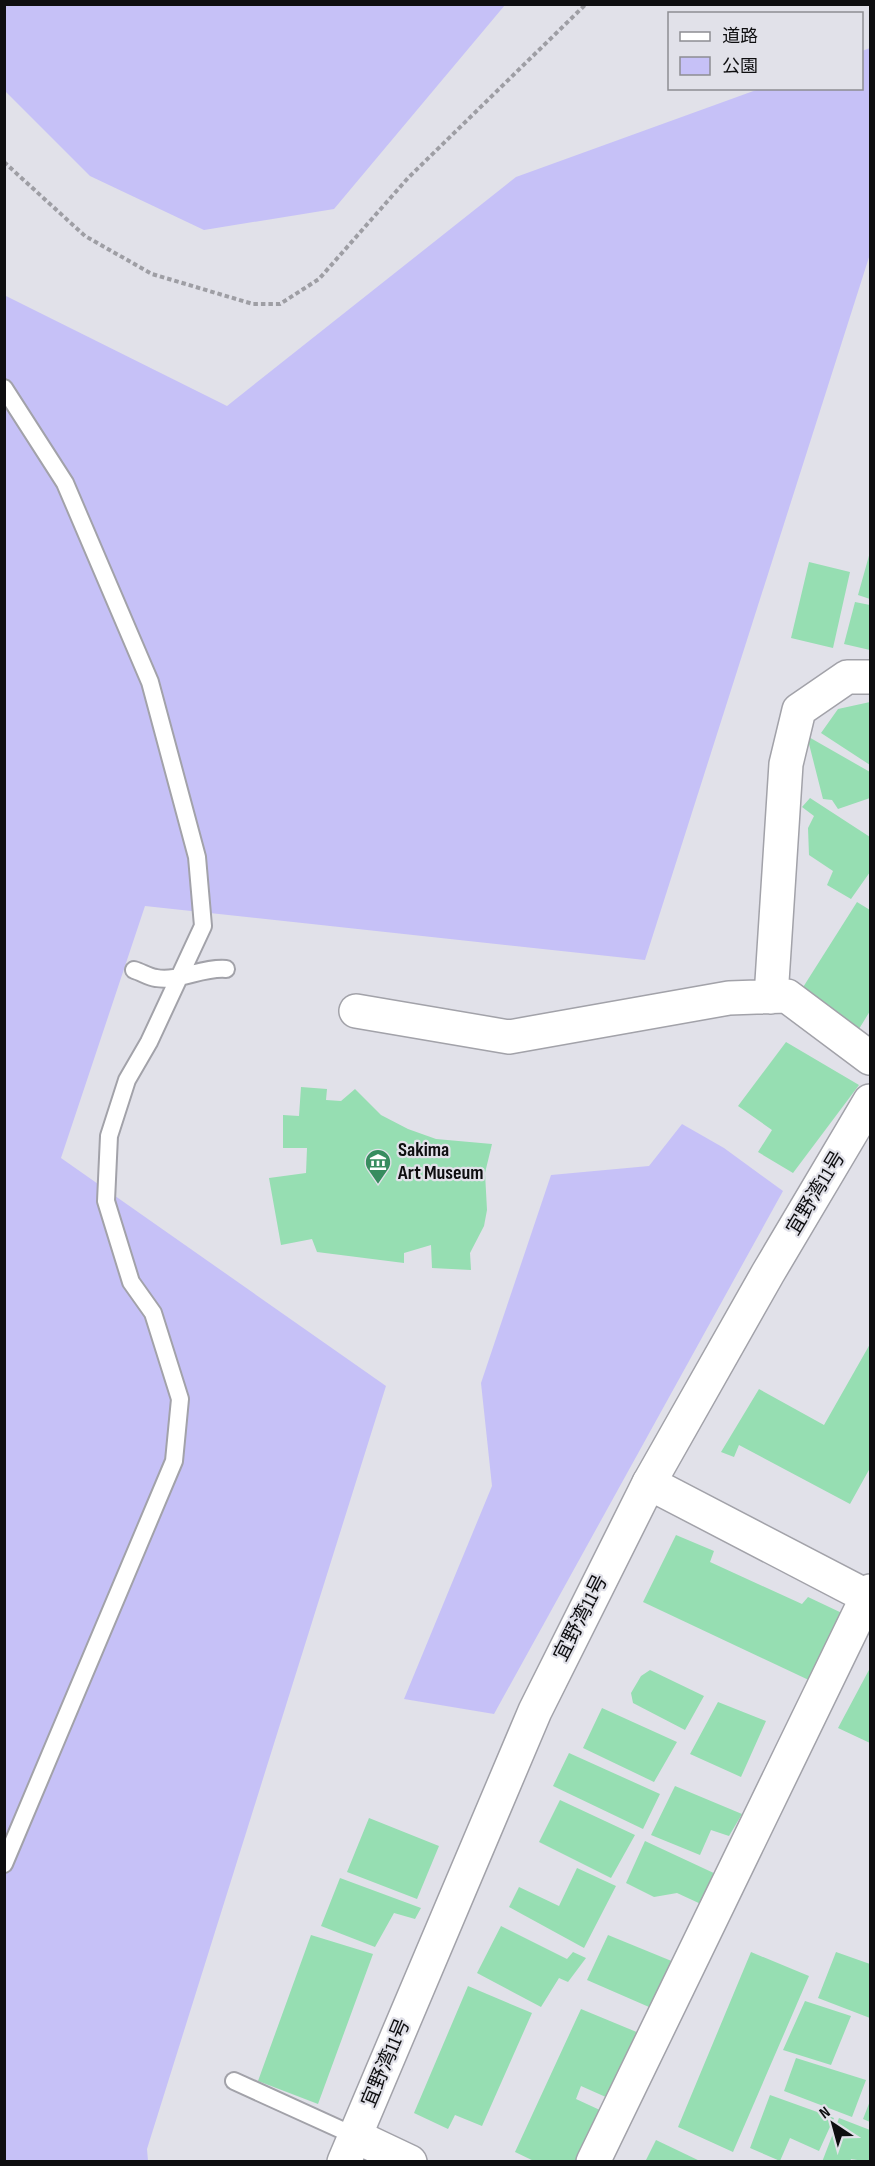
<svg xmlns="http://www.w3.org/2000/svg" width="875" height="2166" viewBox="0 0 875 2166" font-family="'Sofia Sans Condensed','Noto Sans JP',sans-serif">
  <rect width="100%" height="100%" fill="#e1e1e9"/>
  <path fill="#c6c1f7" d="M 4,5 L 5,4 L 505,5 L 334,209 L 204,230 L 90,176 L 5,91 Z
    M 870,48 L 870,254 L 645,960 L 145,906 L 61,1158 L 386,1386 L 147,2149 L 148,2161 L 5,2161 L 4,295 L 227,406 L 516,177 L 759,89 L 862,88 L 862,51 Z
    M 682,1124 L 724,1148 L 783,1191 L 494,1714 L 404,1699 L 492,1486 L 481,1383 L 551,1175 L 649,1166 Z"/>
  <path fill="#96deb2" d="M 870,552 L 870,599 L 858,595 Z
    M 809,562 L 850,572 L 833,648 L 791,638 Z
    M 855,602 L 870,605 L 870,650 L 844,644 Z
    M 870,702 L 870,765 L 821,733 L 838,709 Z
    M 807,736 L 870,772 L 870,798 L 838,809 L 832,800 L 823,799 Z
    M 810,798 L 870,837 L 870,872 L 851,899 L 827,885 L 833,871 L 809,855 L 808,828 L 814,816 L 802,807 Z
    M 857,902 L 870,910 L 870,1011 L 859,1029 L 800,992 Z
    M 786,1042 L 859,1085 L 793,1173 L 758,1152 L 772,1130 L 738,1106 Z
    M 301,1087 L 327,1089 L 326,1100 L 341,1101 L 355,1089 L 381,1115 L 408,1129 L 436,1139 L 492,1144 L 485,1173 L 487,1210 L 484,1226 L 470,1253 L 471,1270 L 432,1268 L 431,1245 L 404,1253 L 404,1263 L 317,1252 L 312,1239 L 281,1245 L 269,1178 L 306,1173 L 307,1148 L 283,1148 L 283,1115 L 299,1116 Z
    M 870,1344 L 870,1468 L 850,1504 L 739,1445 L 734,1457 L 721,1452 L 759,1389 L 824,1425 Z
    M 676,1535 L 714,1551 L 710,1562 L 802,1604 L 808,1597 L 844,1614 L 813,1682 L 643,1602 Z
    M 870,1668 L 870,1743 L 838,1728 Z
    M 650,1670 L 704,1696 L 685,1730 L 633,1703 L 631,1693 L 641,1676 Z
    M 718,1702 L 766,1721 L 741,1777 L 690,1754 Z
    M 602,1708 L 677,1742 L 654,1782 L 583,1748 Z
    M 569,1753 L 660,1794 L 643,1829 L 553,1786 Z
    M 675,1786 L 742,1814 L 729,1836 L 711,1830 L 700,1855 L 651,1835 Z
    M 560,1800 L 635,1835 L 611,1878 L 539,1842 Z
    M 369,1818 L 439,1846 L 417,1899 L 347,1872 Z
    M 645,1841 L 718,1875 L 703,1905 L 677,1893 L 654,1897 L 626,1883 Z
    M 577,1868 L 616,1886 L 584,1948 L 509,1907 L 519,1887 L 559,1906 Z
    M 340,1878 L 421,1908 L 415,1919 L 394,1913 L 375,1947 L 321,1926 Z
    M 501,1926 L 567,1959 L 573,1952 L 586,1958 L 568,1982 L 559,1978 L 541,2007 L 477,1973 Z
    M 311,1935 L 373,1954 L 318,2104 L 258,2081 Z
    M 608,1935 L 674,1962 L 649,2007 L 587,1980 Z
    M 751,1952 L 809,1976 L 733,2152 L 678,2127 Z
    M 836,1952 L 870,1964 L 870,2018 L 818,1998 Z
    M 468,1986 L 532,2013 L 482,2126 L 455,2115 L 448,2129 L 414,2113 Z
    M 805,2001 L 851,2016 L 831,2065 L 783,2050 Z
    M 581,2009 L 639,2033 L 608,2098 L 581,2086 L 576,2099 L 602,2111 L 578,2162 L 536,2162 L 515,2152 Z
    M 796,2058 L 866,2080 L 852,2117 L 784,2091 Z
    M 770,2095 L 834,2118 L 819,2151 L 790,2138 L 780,2161 L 750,2148 Z
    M 870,2101 L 870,2122 L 863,2119 Z
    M 839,2118 L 870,2130 L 870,2162 L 851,2159 L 850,2162 L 822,2162 Z
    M 656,2140 L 702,2162 L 645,2162 Z"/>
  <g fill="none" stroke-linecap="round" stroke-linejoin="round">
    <g stroke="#a2a2a9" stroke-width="20">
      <path id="lane" d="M 4,388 L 65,483 L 150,682 L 197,857 L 203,926 L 149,1042 L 127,1080 L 109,1136 L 106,1201 L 131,1282 L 153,1313 L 180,1399 L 174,1461 L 4,1864
        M 134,970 C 141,972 149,977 156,978 C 179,982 202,967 226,969
        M 234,2081 L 355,2136"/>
    </g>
    <g stroke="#a2a2a9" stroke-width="36">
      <path id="street" d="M 771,997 L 786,764 L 799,710 L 847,677 L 870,677
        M 356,1011 L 509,1037 L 729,998 L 787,996 L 870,1058
        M 649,1483 L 868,1597
        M 355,2136 L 410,2162
        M 593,2162 L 870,1591"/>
    </g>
    <g stroke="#a2a2a9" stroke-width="36">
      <path id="secondary" d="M 344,2162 L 535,1711 L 649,1483 L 768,1273 L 870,1101"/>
    </g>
    <path stroke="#9e9ea4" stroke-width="4" stroke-dasharray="4.5 3" stroke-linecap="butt" d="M 4,162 L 85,236 L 152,274 L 253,304 L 280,304 L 319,279 L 408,178 L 586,4"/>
    <use href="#lane" stroke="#fff" stroke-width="16"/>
    <use href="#street" stroke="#fff" stroke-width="33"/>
    <use href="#secondary" stroke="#fff" stroke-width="33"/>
  </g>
  <defs>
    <g id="museum-pin" transform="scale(1.35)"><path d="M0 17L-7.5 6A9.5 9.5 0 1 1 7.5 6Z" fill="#378c5f" stroke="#e1e1e9"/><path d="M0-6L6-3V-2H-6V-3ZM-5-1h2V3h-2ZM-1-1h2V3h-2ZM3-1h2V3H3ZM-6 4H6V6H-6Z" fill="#fff"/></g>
  </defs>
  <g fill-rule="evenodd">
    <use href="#museum-pin" x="378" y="1162"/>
  </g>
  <g text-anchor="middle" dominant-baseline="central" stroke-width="4.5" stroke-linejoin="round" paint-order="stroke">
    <g font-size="20" font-weight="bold" fill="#0e0e10" stroke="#e1e1e9" text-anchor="start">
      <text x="398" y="1150">Sakima<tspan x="398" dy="23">Art Museum</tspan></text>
    </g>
    <g font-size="20" fill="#0e0e10" stroke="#e1e1e9">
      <text transform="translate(816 1193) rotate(-59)">宜野湾11号</text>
      <text transform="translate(581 1618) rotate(-63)">宜野湾11号</text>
      <text transform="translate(386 2063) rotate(-67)">宜野湾11号</text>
    </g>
  </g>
  <rect width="875" height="2166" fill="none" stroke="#0e0e10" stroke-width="12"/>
  <rect x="668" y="12" width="195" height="78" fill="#e1e1e9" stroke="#8d8d92" stroke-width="1.5"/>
  <rect x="680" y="32" width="30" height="9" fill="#ffffff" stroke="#8d8d92" stroke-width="1.5"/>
  <text x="722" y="42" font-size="18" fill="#0e0e10">道路</text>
  <rect x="680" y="57" width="30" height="18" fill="#c6c1f7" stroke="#8d8d92" stroke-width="1.5"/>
  <text x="722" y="72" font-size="18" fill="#0e0e10">公園</text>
  <g transform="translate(833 2124) rotate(324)" stroke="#e1e1e9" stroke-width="4.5" paint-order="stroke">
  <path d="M0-4.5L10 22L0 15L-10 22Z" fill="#0e0e10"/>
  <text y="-9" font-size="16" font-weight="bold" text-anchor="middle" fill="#0e0e10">N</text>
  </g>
</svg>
